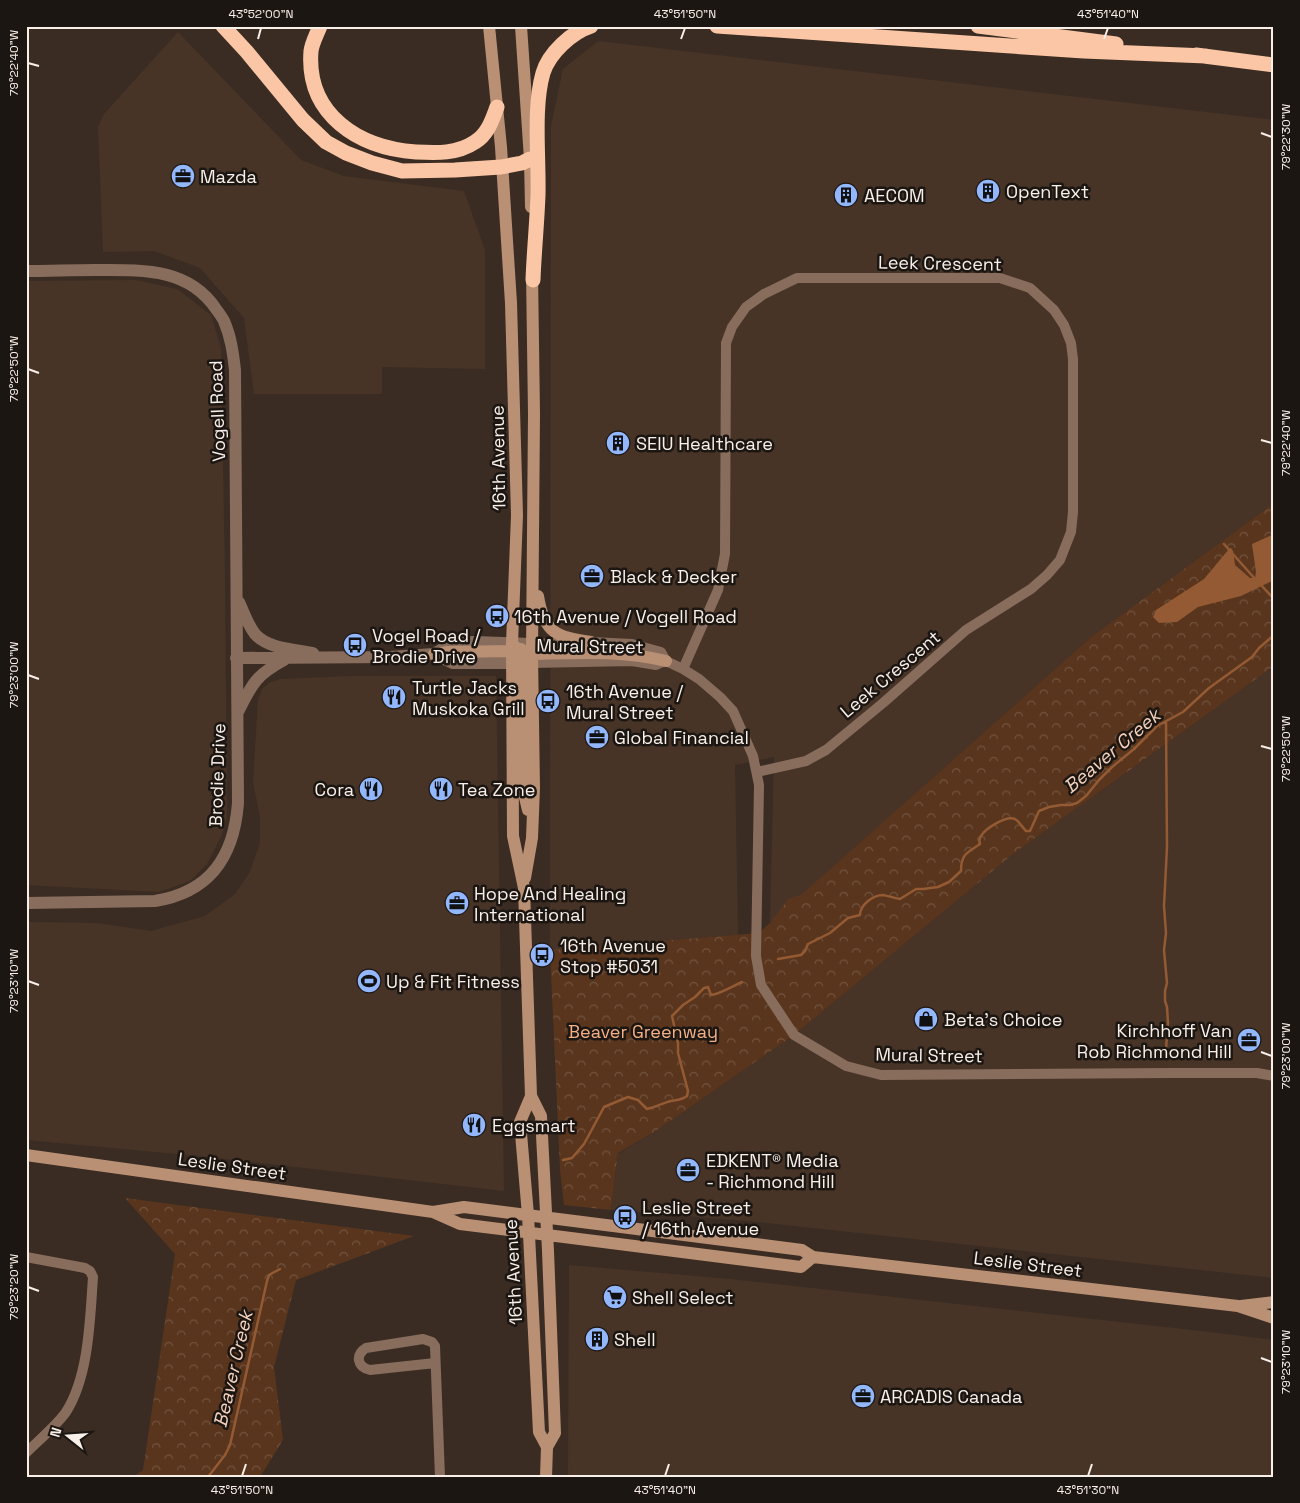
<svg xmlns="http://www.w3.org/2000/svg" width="1300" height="1503" viewBox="0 0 1300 1503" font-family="'Space Grotesk',sans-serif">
  <defs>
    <pattern id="forest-crowns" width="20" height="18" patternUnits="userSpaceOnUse" patternTransform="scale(1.25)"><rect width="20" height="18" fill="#59351d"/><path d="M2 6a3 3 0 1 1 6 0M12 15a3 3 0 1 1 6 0" fill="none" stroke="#72533e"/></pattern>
  </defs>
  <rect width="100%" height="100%" fill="#3a2c23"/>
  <path fill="#473427" d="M 178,32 L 301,160 L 344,176 L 464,191 L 485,250 L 485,369 L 382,367 L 382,394 L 254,394 L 244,318 L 200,268 L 154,251 L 103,252 L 98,127 L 104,114 Z
    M 598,41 L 1274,120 L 1274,503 L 1091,637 L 770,923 L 774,757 L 735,765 L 738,935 L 550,950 L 551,126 L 563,69 Z
    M 136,280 L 177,289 L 211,315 L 221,348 L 225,580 L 227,816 L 222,835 L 207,864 L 190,881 L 159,892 L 26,885 L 26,281 Z
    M 1274,666 L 1274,1278 L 758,1222 L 611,1210 L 618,1154 L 656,1131 L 794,1035 L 1012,855 Z
    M 350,676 L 496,676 L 504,1191 L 199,1156 L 26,1140 L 26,922 L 97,923 L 151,931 L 205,916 L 235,894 L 250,872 L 260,843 L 260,817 L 253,782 L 258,700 L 262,689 L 270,682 L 281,679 Z
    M 569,1265 L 730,1279 L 1201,1331 L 1274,1340 L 1274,1477 L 568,1477 Z"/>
  <path fill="url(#forest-crowns)" d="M 1274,503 L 1274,666 L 1012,855 L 794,1035 L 656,1131 L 618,1153 L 611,1210 L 564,1205 L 560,1169 L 550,950 L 759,933 L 771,922 L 788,899 L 801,895 L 1091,637 Z
    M 125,1198 L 414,1236 L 296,1280 L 274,1367 L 283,1440 L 260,1477 L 133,1477 L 143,1470 L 175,1254 Z"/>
  <path fill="#945a33" d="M 1274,534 L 1274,580 L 1241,596 L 1198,607 L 1177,622 L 1159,623 L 1153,617 L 1156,610 L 1204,579 L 1229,549 L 1231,548 L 1233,551 L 1235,565 L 1250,578 L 1255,578 L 1256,572 L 1252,544 Z"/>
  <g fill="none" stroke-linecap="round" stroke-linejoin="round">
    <path stroke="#945a33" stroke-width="2.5" d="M 1224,544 L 1256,580
      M 1260,584 L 1274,599
      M 778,959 L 801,955 L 805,951 L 808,944 L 830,933 L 848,918 L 860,915 C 860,905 873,895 883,895 C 888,896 894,898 900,899 L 916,889 L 923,889 L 938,887 L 949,882 L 961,871 C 961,854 967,853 980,844 C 979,840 979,840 981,836 C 985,829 1006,815 1015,819 C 1019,821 1022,827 1026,831 L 1030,831 L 1039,811 L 1049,807 L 1061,805 L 1070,805 L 1077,803 L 1086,796 L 1099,780 L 1112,767 L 1134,749 L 1157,726 L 1183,712 L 1209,688 L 1252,657 L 1259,648 L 1274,635
      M 1166,1049 L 1168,1023 L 1167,1007 L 1165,1001 L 1165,991 L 1167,983 L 1164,950 L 1166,933 L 1164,906 L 1167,847 L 1166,722
      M 563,1160 L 572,1158 L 584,1144 L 604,1107 L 628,1097 L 638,1100 L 647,1109 C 656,1107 663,1103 671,1101 C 677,1100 682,1100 687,1096 L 688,1091 L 678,1053 L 678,1043 L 672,1016 L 683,1005 L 695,997 L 704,988 L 708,987 L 711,995 C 720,994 733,986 742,982
      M 208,1477 L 225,1455 L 230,1445 L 267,1281 L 269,1275 L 280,1269"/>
    <path stroke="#886d5d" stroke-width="10" d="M 532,644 L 591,642 L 632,644 L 661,652 L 666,661 L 683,669 L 699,679 L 720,697 L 733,711 L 753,756 L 759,785 L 756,956 L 761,985 L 794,1035 L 846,1066 L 881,1075 L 1173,1073 L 1257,1073 L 1274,1076
      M 532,663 L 632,661 L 656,665 L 665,661
      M 683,669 L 718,590 L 725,554 L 726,343 L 732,327 L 746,307 L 764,294 L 797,278 L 1000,278 L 1030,288 L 1054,310 L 1064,325 L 1071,343 L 1073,359 L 1073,512 L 1071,532 L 1060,560 L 1047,575 L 1031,589 L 966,630 L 883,703 L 826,750 L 806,761 L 757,772
      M 26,1257 L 85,1268 L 90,1271 L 93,1277 C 90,1319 89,1376 66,1412 C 58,1424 37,1442 26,1453
      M 435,1363 L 370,1370 C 357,1367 355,1355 366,1348 L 423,1339 L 432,1342 L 435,1346 L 440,1477"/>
    <path stroke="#886d5d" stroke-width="12" d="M 26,271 C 49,271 72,270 95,270 C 140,270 188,267 216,309 C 219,313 222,317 224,321 C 231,337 233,353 235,370 L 238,803 C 234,856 211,892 155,901 L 26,903
      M 239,602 C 244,613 248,625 255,634 C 268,649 295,649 313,653
      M 434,654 L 453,663 L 523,663
      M 236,658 L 390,657 L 434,654 L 453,643 L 475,642 L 532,644
      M 238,712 C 252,684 256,675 284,660"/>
    <path stroke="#ba9075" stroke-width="12" d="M 489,26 L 501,147 L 511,303 L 517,515 L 512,644 L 513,836 L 524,888 L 531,1096 L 520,1122 L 528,1215 L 539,1432 L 547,1447
      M 521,26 L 530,159 L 531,207
      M 538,596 C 544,633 556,637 591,642
      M 512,644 L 519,650 L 522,663 L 523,789 L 528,810
      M 434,654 L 448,652 L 513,651 L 521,649
      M 526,656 L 532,654 C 576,653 622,650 666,661
      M 525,878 L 532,838 L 534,788 L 532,654 L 534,414 L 532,272
      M 531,1096 L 541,1116 L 548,1251 L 555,1433 L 547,1447 L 546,1477
      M 26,1155 L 433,1212 L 460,1224 L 801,1267 L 813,1257
      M 433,1212 L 464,1207 L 802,1250 L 813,1257 L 1238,1306 L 1274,1318
      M 1241,1306 L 1274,1302"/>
    <path stroke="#fbc6a5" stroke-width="15" d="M 223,26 L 247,52 L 303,120 L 326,142 L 346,153 L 372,163 L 402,171 L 455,170 L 501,167 L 522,163 L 530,159
      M 320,26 C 317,34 312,43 311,51 C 306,115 359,148 416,152 C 437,153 457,154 475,142 C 488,134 492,120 497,107
      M 717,26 L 1084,51 L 1206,56
      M 978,26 L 1116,44
      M 1196,55 L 1274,65
      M 533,280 C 534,252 537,223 538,195 C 539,158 533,107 543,73 C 549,53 572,32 591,26"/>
  </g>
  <path fill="none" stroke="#f9efe9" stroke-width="2" d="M 258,39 L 261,28M 681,39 L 685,28M 1104,39 L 1108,28M 28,63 L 39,66M 1261,133 L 1272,137M 28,369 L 39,373M 1261,440 L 1272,443M 28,675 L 39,679M 1261,746 L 1272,749M 28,981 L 39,985M 1261,1052 L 1272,1056M 28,1287 L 39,1291M 1261,1358 L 1272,1362M 242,1476 L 246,1464M 665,1476 L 669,1464M 1088,1476 L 1092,1464"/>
  <defs>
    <g id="office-disc" transform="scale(1.25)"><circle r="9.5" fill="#93b7fd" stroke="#1c1612"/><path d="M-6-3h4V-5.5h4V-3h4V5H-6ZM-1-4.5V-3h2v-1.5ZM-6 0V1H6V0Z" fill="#111"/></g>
    <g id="building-disc" transform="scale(1.25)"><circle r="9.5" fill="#93b7fd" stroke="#1c1612"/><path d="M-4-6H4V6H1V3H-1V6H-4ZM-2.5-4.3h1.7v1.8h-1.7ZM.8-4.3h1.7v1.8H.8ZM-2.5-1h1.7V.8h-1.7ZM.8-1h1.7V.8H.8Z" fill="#111"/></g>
    <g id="bus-disc" transform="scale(1.25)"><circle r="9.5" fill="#93b7fd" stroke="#1c1612"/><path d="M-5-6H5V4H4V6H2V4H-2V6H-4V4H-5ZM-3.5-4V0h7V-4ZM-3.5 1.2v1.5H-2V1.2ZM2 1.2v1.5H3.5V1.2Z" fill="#111"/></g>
    <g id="restaurant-disc" transform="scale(1.25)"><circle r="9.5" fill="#93b7fd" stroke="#1c1612"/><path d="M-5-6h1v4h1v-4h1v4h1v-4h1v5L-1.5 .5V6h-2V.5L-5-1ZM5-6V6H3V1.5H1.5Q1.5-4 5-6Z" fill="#111"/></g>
    <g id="stadium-disc" transform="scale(1.25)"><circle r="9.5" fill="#93b7fd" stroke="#1c1612"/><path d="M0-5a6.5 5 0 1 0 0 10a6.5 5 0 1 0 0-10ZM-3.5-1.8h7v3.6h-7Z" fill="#111"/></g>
    <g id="shop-disc" transform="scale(1.25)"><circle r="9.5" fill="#93b7fd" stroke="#1c1612"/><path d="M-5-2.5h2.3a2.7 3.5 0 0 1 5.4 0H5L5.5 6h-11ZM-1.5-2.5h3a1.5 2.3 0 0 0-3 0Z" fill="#111"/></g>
    <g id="supermarket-disc" transform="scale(1.25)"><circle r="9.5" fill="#93b7fd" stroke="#1c1612"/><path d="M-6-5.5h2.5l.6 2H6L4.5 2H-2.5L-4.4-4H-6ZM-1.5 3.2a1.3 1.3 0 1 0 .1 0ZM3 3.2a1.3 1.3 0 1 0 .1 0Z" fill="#111"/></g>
  </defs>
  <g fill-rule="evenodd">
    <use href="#office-disc" x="183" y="176"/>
    <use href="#building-disc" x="988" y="191"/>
    <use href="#building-disc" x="846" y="195"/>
    <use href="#building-disc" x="618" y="443"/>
    <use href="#office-disc" x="592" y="576"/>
    <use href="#bus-disc" x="497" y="616"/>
    <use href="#bus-disc" x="355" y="645"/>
    <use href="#restaurant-disc" x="394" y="697"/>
    <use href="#bus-disc" x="548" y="701"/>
    <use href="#office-disc" x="597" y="737"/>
    <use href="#restaurant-disc" x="371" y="789"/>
    <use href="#restaurant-disc" x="441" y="789"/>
    <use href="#office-disc" x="457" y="903"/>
    <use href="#bus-disc" x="542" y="955"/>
    <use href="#stadium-disc" x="369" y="981"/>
    <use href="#shop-disc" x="926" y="1019"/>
    <use href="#office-disc" x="1249" y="1040"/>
    <use href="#restaurant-disc" x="474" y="1125"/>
    <use href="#office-disc" x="688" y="1170"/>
    <use href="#bus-disc" x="625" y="1217"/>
    <use href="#supermarket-disc" x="615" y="1297"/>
    <use href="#building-disc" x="597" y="1339"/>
    <use href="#office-disc" x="863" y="1396"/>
  </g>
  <g text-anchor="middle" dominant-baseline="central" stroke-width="5" stroke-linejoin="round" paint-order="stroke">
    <g font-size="18" fill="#f9efe9" stroke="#1c1612" text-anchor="start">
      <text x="200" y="176">Mazda</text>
      <text x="1006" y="191">OpenText</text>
      <text x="864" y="195">AECOM</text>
      <text x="636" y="443">SEIU Healthcare</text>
      <text x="610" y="576">Black &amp; Decker</text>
      <text x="514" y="616">16th Avenue / Vogell Road</text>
      <text x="372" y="635">Vogel Road /<tspan x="372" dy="21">Brodie Drive</tspan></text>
      <text x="412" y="687">Turtle Jacks<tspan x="412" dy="21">Muskoka Grill</tspan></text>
      <text x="566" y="691">16th Avenue /<tspan x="566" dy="21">Mural Street</tspan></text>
      <text x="614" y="737">Global Financial</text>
      <text x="354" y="789" text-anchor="end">Cora</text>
      <text x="458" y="789">Tea Zone</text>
      <text x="474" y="893">Hope And Healing<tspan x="474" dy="21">International</tspan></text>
      <text x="560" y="945">16th Avenue<tspan x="560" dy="21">Stop #5031</tspan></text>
      <text x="386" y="981">Up &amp; Fit Fitness</text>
      <text x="944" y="1019">Beta's Choice</text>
      <text x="1232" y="1030" text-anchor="end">Kirchhoff Van<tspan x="1232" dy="21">Rob Richmond Hill</tspan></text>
      <text x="492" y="1125">Eggsmart</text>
      <text x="706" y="1160">EDKENT® Media<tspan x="706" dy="21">- Richmond Hill</tspan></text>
      <text x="642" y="1207">Leslie Street<tspan x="642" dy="21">/ 16th Avenue</tspan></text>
      <text x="632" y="1297">Shell Select</text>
      <text x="614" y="1339">Shell</text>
      <text x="880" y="1396">ARCADIS Canada</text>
    </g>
    <g font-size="18" fill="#f9efe9" stroke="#1c1612">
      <text transform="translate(940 263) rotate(1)">Leek Crescent</text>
      <text transform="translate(217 411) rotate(-92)">Vogell Road</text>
      <text transform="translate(498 458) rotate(-91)">16th Avenue</text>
      <text transform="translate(590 646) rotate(1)">Mural Street</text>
      <text transform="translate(890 674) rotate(-40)">Leek Crescent</text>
      <text transform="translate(217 775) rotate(-88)">Brodie Drive</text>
      <text transform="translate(929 1055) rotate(1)">Mural Street</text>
      <text transform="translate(232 1166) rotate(8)">Leslie Street</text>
      <text transform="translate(1028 1264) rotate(7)">Leslie Street</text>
      <text transform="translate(513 1272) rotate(-93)">16th Avenue</text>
    </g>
    <g font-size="18" fill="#f4b085" stroke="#1c1612">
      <text x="643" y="1031">Beaver Greenway</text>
    </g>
    <g font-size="19" font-style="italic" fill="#f4d1bc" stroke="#1c1612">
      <text transform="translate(1112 751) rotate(-40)">Beaver Creek</text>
      <text transform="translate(233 1369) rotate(-77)">Beaver Creek</text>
    </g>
  </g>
  <rect width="1300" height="1503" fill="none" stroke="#1c1612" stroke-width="55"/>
  <g transform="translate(68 1436) rotate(287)" stroke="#1c1612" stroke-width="4" paint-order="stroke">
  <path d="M0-4L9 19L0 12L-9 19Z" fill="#f9efe9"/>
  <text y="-8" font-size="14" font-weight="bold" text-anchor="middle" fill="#f9efe9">N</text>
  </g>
  <rect x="28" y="28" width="1244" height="1448" fill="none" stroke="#f9efe9" stroke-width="2"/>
  <g font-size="12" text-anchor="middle" fill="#f9efe9">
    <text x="261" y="18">43°52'00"N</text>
    <text x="685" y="18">43°51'50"N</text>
    <text x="1108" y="18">43°51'40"N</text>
    <text transform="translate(14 63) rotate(-90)" y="4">79°22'40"W</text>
    <text transform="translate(1286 137) rotate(-90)" y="4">79°22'30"W</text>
    <text transform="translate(14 369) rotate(-90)" y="4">79°22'50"W</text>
    <text transform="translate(1286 443) rotate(-90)" y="4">79°22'40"W</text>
    <text transform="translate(14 675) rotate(-90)" y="4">79°23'00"W</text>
    <text transform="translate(1286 749) rotate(-90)" y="4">79°22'50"W</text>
    <text transform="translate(14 981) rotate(-90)" y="4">79°23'10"W</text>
    <text transform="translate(1286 1056) rotate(-90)" y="4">79°23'00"W</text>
    <text transform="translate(14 1287) rotate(-90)" y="4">79°23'20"W</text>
    <text transform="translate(1286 1362) rotate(-90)" y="4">79°23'10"W</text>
    <text x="242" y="1494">43°51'50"N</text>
    <text x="665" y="1494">43°51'40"N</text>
    <text x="1088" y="1494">43°51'30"N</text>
  </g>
</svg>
